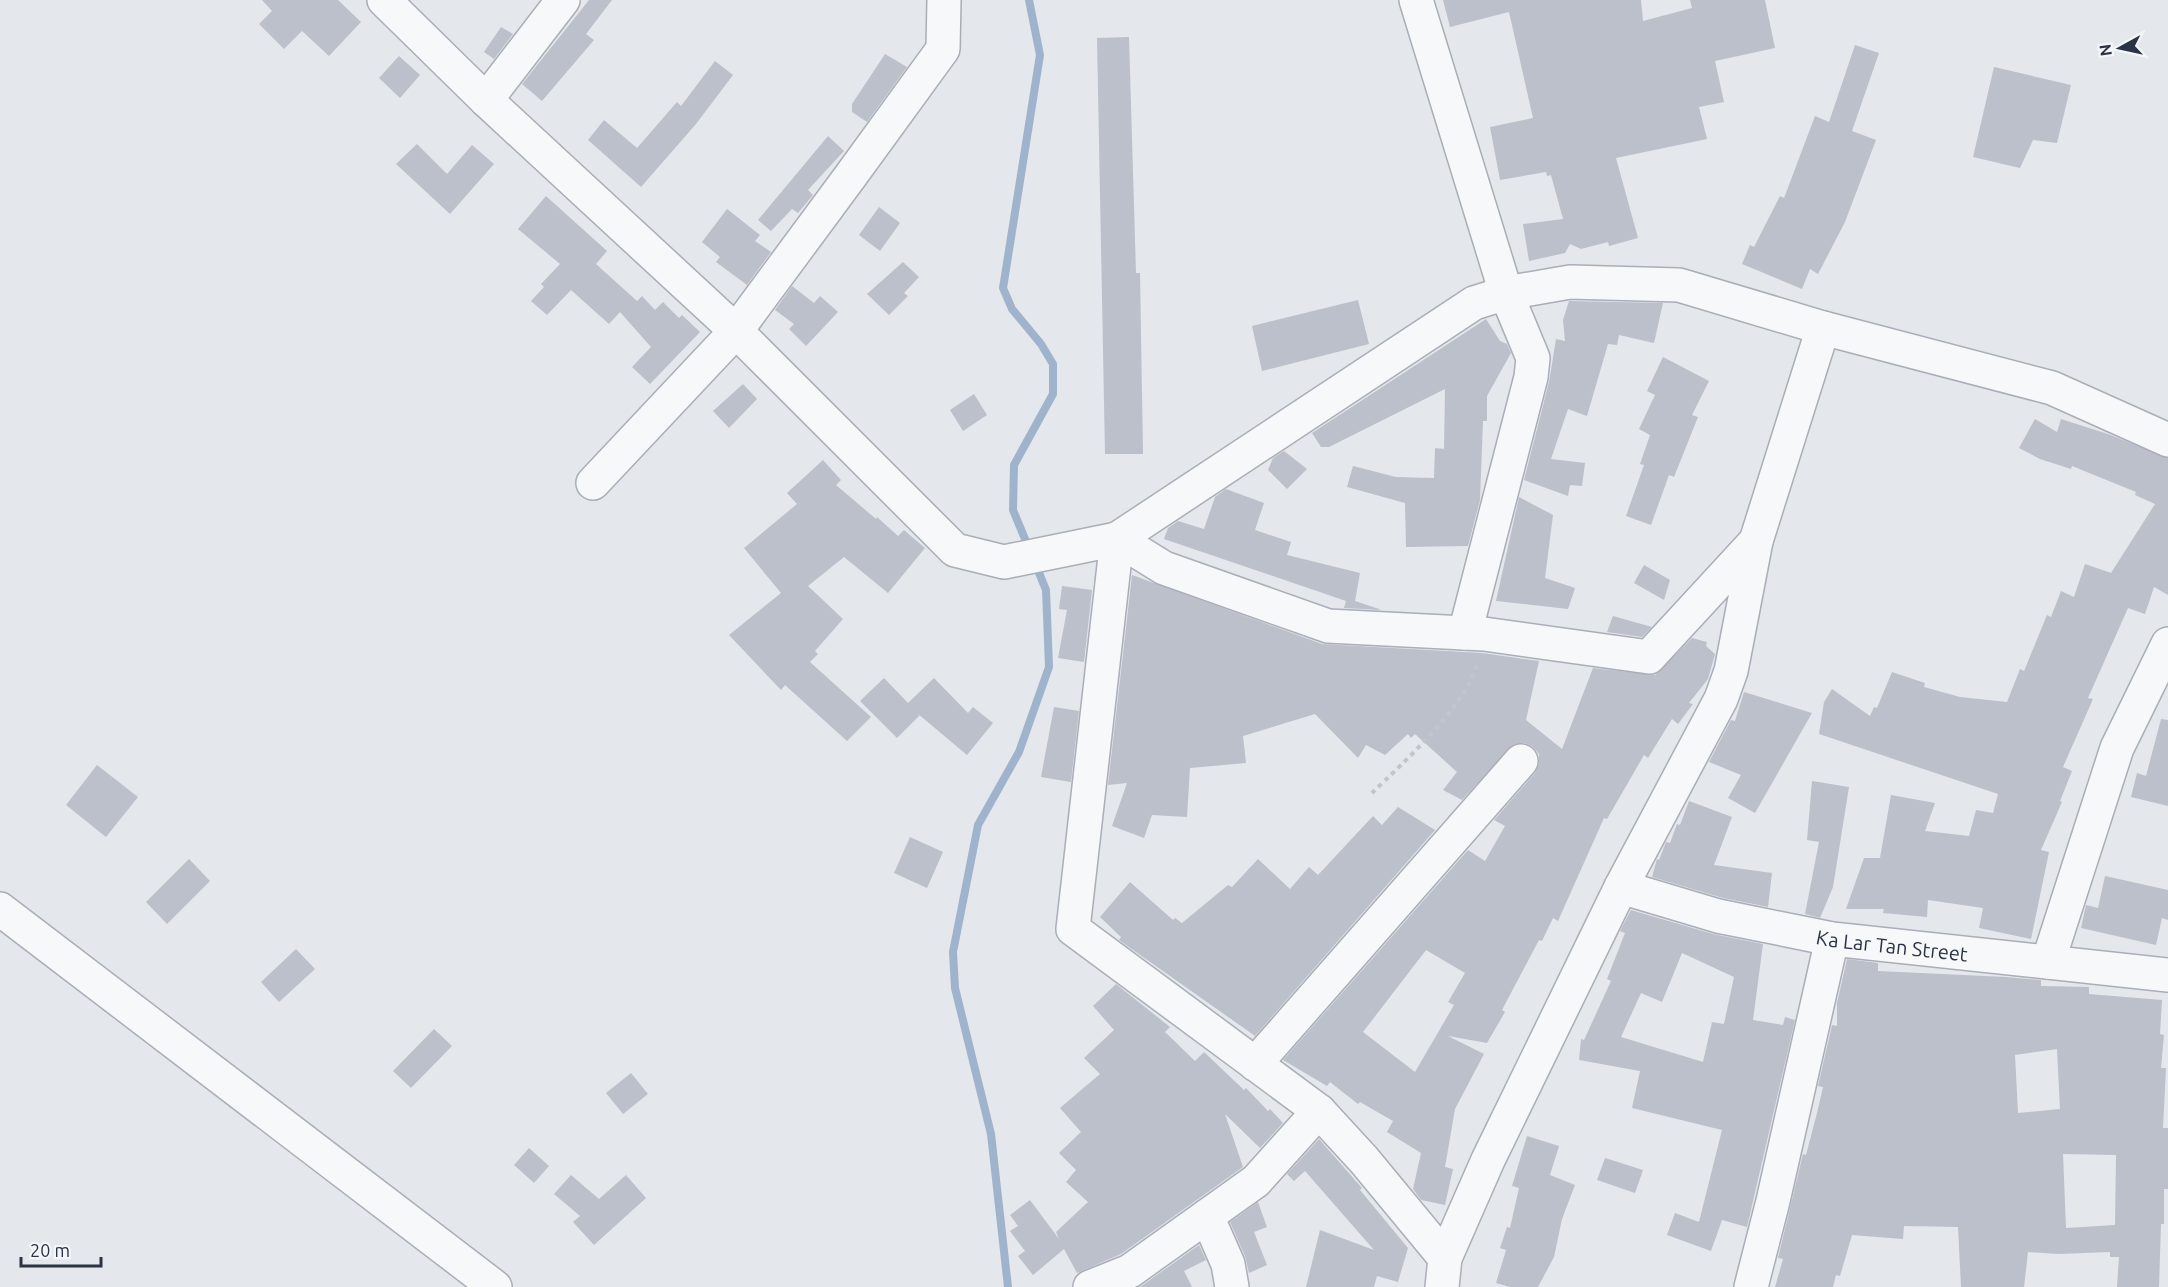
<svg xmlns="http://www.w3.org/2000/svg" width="2168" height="1287" viewBox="0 0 2168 1287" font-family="Ubuntu,sans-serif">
  <rect width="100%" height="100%" fill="#e4e7ec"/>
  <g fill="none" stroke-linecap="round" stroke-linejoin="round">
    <path stroke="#9fb4cc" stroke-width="8" d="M 1029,0 L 1040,55 L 1003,288 L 1012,309 L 1041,344 L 1053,364 L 1053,394 L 1014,465 L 1013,510 L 1030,551
      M 1008,1287 L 991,1134 L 955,988 L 953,952 L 978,825 L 1019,752 L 1049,667 L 1046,590 L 1035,563"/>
  </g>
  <path fill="#bbc0ca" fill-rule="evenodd" d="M 262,0 L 338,0 L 361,22 L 329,56 L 302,31 L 284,49 L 259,24 L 272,11 Z
    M 589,0 L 612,0 L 586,34 L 594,40 L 542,101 L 522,84 Z
    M 1443,0 L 1641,0 L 1643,21 L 1692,8 L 1690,0 L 1765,0 L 1775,48 L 1715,61 L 1724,102 L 1699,107 L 1707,139 L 1616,158 L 1638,238 L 1609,246 L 1608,242 L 1581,249 L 1570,244 L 1565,253 L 1529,261 L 1523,224 L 1563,219 L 1551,175 L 1547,176 L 1546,172 L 1500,180 L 1490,127 L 1533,118 L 1509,12 L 1450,27 Z
    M 501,27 L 513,34 L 494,59 L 484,52 Z
    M 1129,37 L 1136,273 L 1140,273 L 1143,454 L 1105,454 L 1097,38 Z
    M 1855,45 L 1879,53 L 1852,131 L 1876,140 L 1845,222 L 1818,274 L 1810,269 L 1802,289 L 1742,264 L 1750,245 L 1754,247 L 1780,196 L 1784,198 L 1815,116 L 1829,122 Z
    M 885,54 L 907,67 L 867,122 L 852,112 L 852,104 Z
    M 399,56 L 420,75 L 400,98 L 379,78 Z
    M 715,61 L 733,75 L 696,124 L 641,187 L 588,140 L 604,120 L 637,148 L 677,102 L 681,106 Z
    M 1994,67 L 2071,85 L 2057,143 L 2033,140 L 2020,168 L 1973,157 Z
    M 828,136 L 844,151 L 808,190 L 813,195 L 798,213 L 792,209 L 771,231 L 758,220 Z
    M 417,144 L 447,174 L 472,145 L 494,164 L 450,214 L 396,164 Z
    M 546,196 L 607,251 L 596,264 L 637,301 L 642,296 L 655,310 L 663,302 L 679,318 L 682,315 L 700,332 L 650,384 L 632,367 L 651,347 L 620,312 L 609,324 L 571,290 L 547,315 L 531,301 L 544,287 L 541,284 L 560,264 L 518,229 Z
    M 879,207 L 900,223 L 880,251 L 859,235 Z
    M 727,209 L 760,235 L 755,241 L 771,252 L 747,285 L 716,262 L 720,257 L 702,242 Z
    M 903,262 L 919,277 L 904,293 L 908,296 L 889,315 L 867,294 Z
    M 792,286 L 814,303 L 820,296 L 838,312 L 806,346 L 789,329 L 794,324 L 775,310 Z
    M 1358,300 L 1369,344 L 1262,371 L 1252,326 Z
    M 1569,301 L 1663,303 L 1654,343 L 1619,335 L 1617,345 L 1608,344 L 1587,416 L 1568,409 L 1551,459 L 1585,463 L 1582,486 L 1570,485 L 1568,496 L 1524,480 L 1549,382 L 1556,339 L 1565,341 L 1563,320 Z
    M 1486,319 L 1500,341 L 1507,344 L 1511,353 L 1487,396 L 1487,421 L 1483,421 L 1480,500 L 1468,546 L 1406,547 L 1405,503 L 1347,487 L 1353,466 L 1396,477 L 1434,478 L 1435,448 L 1444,449 L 1445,389 L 1329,447 L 1321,447 L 1312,433 Z
    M 1663,357 L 1709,381 L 1692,415 L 1698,417 L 1674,477 L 1669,475 L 1651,525 L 1626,516 L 1644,465 L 1640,464 L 1650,435 L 1639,429 L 1655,395 L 1647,391 Z
    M 743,384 L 757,399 L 729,428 L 713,411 Z
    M 974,394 L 987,415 L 963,431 L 950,410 Z
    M 2035,419 L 2057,432 L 2061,419 L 2108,434 L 2168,458 L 2168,595 L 2154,587 L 2145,614 L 2128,608 L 2088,698 L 2093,699 L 2063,767 L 2072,771 L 2060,801 L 2062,802 L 2041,850 L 2049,852 L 2031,939 L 1979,928 L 1983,908 L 1928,900 L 1927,917 L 1883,913 L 1884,909 L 1846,909 L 1864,858 L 1880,858 L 1891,795 L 1935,803 L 1925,831 L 1969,836 L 1976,810 L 1993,813 L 1998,794 L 1819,734 L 1824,702 L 1832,689 L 1870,716 L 1874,707 L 1877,708 L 1892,672 L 1925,683 L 1924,687 L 1960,697 L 2007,702 L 2020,669 L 2024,671 L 2047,615 L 2051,617 L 2061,591 L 2074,597 L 2085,564 L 2111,573 L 2155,504 L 2135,495 L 2136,492 L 2072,466 L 2071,469 L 2040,459 L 2019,448 Z
    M 1284,451 L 1307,469 L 1287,489 L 1268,470 L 1273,458 Z
    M 823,460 L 841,480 L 836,485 L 876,519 L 877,517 L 898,536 L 904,530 L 925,548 L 888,593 L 844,557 L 808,586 L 843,619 L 815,651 L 818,654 L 810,662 L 871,717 L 847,741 L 785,685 L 781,690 L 729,635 L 781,593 L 744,548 L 797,504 L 787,493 Z
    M 1226,489 L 1264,503 L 1255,530 L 1291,542 L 1287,555 L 1360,573 L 1355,601 L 1382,610 L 1344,608 L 1346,601 L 1164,539 L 1168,528 L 1178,521 L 1204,529 L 1215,497 Z
    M 1519,497 L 1553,515 L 1545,578 L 1575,588 L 1568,609 L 1496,601 Z
    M 1644,565 L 1670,580 L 1664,600 L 1634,583 Z
    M 1132,575 L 1322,644 L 1482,653 L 1539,661 L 1526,720 L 1562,749 L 1593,668 L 1655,675 L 1692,638 L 1707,642 L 1706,646 L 1715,654 L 1708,679 L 1689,703 L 1693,704 L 1678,724 L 1672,719 L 1648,758 L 1644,755 L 1607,819 L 1604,818 L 1558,921 L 1553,918 L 1542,941 L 1539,940 L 1502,1010 L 1505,1012 L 1487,1043 L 1448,1036 L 1484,1054 L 1455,1109 L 1445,1167 L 1453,1169 L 1445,1205 L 1421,1200 L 1413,1189 L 1421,1153 L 1387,1132 L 1393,1121 L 1360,1102 L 1358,1104 L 1330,1082 L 1327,1086 L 1283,1060 L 1468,850 L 1485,861 L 1505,826 L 1494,820 L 1535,773 L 1539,764 L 1539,754 L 1533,747 L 1525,743 L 1514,744 L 1462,800 L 1443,790 L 1457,772 L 1415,734 L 1411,738 L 1408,734 L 1385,755 L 1366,745 L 1358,758 L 1315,714 L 1243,736 L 1246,763 L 1190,768 L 1187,817 L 1152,815 L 1144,838 L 1112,826 L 1127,783 L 1108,785 ZM 1426,950 L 1465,973 L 1448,1002 L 1454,1005 L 1415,1072 L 1363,1032 Z
    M 1062,586 L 1092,590 L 1084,662 L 1058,658 L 1067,610 L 1059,609 Z
    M 1613,616 L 1652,627 L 1642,637 L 1607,632 Z
    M 884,678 L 908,703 L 934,678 L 968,713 L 973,707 L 993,723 L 967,755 L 917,713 L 920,715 L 897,738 L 860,701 Z
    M 1744,692 L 1812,713 L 1755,813 L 1728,798 L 1741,775 L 1709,762 L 1731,720 L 1735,721 Z
    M 1054,707 L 1079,711 L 1071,782 L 1041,777 Z
    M 2161,719 L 2168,720 L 2168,806 L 2131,797 L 2137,773 L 2146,776 Z
    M 97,765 L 138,797 L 106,837 L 66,805 Z
    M 1812,781 L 1849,787 L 1833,887 L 1820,918 L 1805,914 L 1819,842 L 1807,840 Z
    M 1689,801 L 1732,817 L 1714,865 L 1772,873 L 1768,907 L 1723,898 L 1652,877 L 1657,859 L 1659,860 L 1666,842 L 1670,843 L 1677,824 L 1680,825 Z
    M 1398,807 L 1435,830 L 1255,1036 L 1119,940 L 1121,937 L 1100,917 L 1130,882 L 1173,920 L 1175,918 L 1182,923 L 1228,885 L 1232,887 L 1258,859 L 1290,889 L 1309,867 L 1318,875 L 1373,816 L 1382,825 Z
    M 910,837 L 943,852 L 927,888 L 894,873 Z
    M 189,859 L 210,881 L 167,924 L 146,902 Z
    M 2105,876 L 2168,890 L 2168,920 L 2162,918 L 2156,945 L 2081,928 L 2086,905 L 2098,908 Z
    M 1631,910 L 1713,934 L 1763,944 L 1753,1020 L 1783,1025 L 1785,1017 L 1795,1020 L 1747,1227 L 1722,1220 L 1711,1251 L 1667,1235 L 1675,1213 L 1699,1222 L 1722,1130 L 1632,1108 L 1640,1071 L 1579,1060 L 1581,1039 L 1584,1040 L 1611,981 L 1607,979 L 1625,933 L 1620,931 ZM 1682,953 L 1734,977 L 1724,1024 L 1712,1022 L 1703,1062 L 1621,1037 L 1641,993 L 1662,1002 Z
    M 296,949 L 315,969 L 279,1002 L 261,982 Z
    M 1847,959 L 1878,963 L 1878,971 L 2006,977 L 2041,980 L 2041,986 L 2089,987 L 2089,994 L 2162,1000 L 2160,1034 L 2164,1035 L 2161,1068 L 2166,1068 L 2163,1128 L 2168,1128 L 2168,1189 L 2164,1189 L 2164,1224 L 2161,1224 L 2159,1287 L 2117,1287 L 2119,1257 L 2110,1257 L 2110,1252 L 2058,1254 L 2028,1252 L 2024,1287 L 1961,1287 L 1958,1227 L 1904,1226 L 1903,1239 L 1852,1235 L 1840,1276 L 1836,1275 L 1833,1287 L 1775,1287 L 1783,1259 L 1778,1258 L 1803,1154 L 1806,1155 L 1817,1113 L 1823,1087 L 1818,1086 L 1832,1025 L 1837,1026 L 1837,1003 ZM 2057,1049 L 2060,1109 L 2018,1113 L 2015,1055 ZM 2063,1154 L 2116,1155 L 2115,1225 L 2066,1228 Z
    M 1116,984 L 1170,1027 L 1165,1032 L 1195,1061 L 1204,1052 L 1244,1090 L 1246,1088 L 1268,1111 L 1270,1109 L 1283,1123 L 1260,1148 L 1225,1114 L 1243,1167 L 1121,1254 L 1077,1273 L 1064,1249 L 1033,1275 L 1018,1256 L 1025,1251 L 1010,1231 L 1018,1226 L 1010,1215 L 1030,1200 L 1059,1239 L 1056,1232 L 1088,1202 L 1066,1182 L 1076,1170 L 1059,1153 L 1081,1132 L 1060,1108 L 1100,1074 L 1084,1058 L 1114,1030 L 1093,1006 Z
    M 434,1029 L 452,1046 L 411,1088 L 393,1071 Z
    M 631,1073 L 648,1094 L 623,1114 L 606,1093 Z
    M 1527,1136 L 1559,1146 L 1550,1175 L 1575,1185 L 1562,1219 L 1554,1257 L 1538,1287 L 1510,1287 L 1496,1283 L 1506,1250 L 1500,1248 L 1507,1227 L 1510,1228 L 1519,1188 L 1512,1186 Z
    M 1319,1139 L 1362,1188 L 1360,1190 L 1408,1248 L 1398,1282 L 1377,1276 L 1374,1287 L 1306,1287 L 1320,1230 L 1374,1250 L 1305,1171 L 1294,1181 L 1287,1174 Z
    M 529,1148 L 549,1166 L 534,1183 L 514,1165 Z
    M 1605,1158 L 1643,1170 L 1635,1193 L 1597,1180 Z
    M 571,1175 L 599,1199 L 626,1175 L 646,1198 L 594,1245 L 573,1222 L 580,1216 L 554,1194 Z
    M 1258,1202 L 1267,1227 L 1254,1232 L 1267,1265 L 1249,1273 L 1245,1256 L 1230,1222 Z
    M 1199,1245 L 1206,1260 L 1184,1271 L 1192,1287 L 1140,1287 Z"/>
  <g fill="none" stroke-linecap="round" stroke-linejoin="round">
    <g stroke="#a9aeb7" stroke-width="36">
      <g id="minor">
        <path d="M 384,0 L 486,100 L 736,331 L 955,550 L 1004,562 L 1117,539 L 1164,568 L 1328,626 L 1484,634 L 1649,657 L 1756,541"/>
        <path d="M 1416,0 L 1506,293 L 1533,358 L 1531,377 L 1465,633"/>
        <path d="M 486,100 L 563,0"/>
        <path d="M 593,483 L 736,331 L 852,174 L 943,49 L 944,0"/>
        <path id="s1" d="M 1621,887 L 1718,916 L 1832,939 L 2168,975"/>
        <path d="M 0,909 L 495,1287"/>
        <path d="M 2048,962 L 2117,748 L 2168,644"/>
        <path d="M 1255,1064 L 1521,761"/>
        <path d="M 1207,1216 L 1228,1264 L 1232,1287"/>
        <path d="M 1445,1258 L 1364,1160 L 1319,1111 L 1073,929 L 1117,539 L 1474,303 L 1506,293 L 1570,282 L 1679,285 L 1823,328 L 2052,388 L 2168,440"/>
        <path d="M 1090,1287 L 1130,1271 L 1256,1181 L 1319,1111"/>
        <path d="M 1442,1287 L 1445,1258 L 1488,1160 L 1621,887 L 1721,699 L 1731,671 L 1756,541 L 1823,328"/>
        <path d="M 1751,1287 L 1773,1201 L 1832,939"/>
      </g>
    </g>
    <path stroke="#c2c5cb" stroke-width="4" stroke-dasharray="4.5 4.5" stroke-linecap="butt" d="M 1372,793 C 1403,763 1467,705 1477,664"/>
    <use href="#minor" stroke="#f7f8fa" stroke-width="33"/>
  </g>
  <g text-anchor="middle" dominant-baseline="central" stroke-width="4.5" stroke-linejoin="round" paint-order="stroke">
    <g font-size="20" fill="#2b3445" stroke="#f4f6f9">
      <text stroke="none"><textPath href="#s1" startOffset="278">Ka Lar Tan Street</textPath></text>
    </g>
  </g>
  <g transform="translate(2120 48) rotate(262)" stroke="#f4f6f9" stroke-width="4.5" paint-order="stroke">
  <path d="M0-4.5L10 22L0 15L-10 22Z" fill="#2b3445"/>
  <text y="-9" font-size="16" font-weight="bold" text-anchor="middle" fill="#2b3445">N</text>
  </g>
  <path d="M21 1257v9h80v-9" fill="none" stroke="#2b3445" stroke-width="3"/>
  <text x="30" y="1257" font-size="18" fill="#2b3445" stroke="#f4f6f9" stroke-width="4.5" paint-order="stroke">20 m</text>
</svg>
